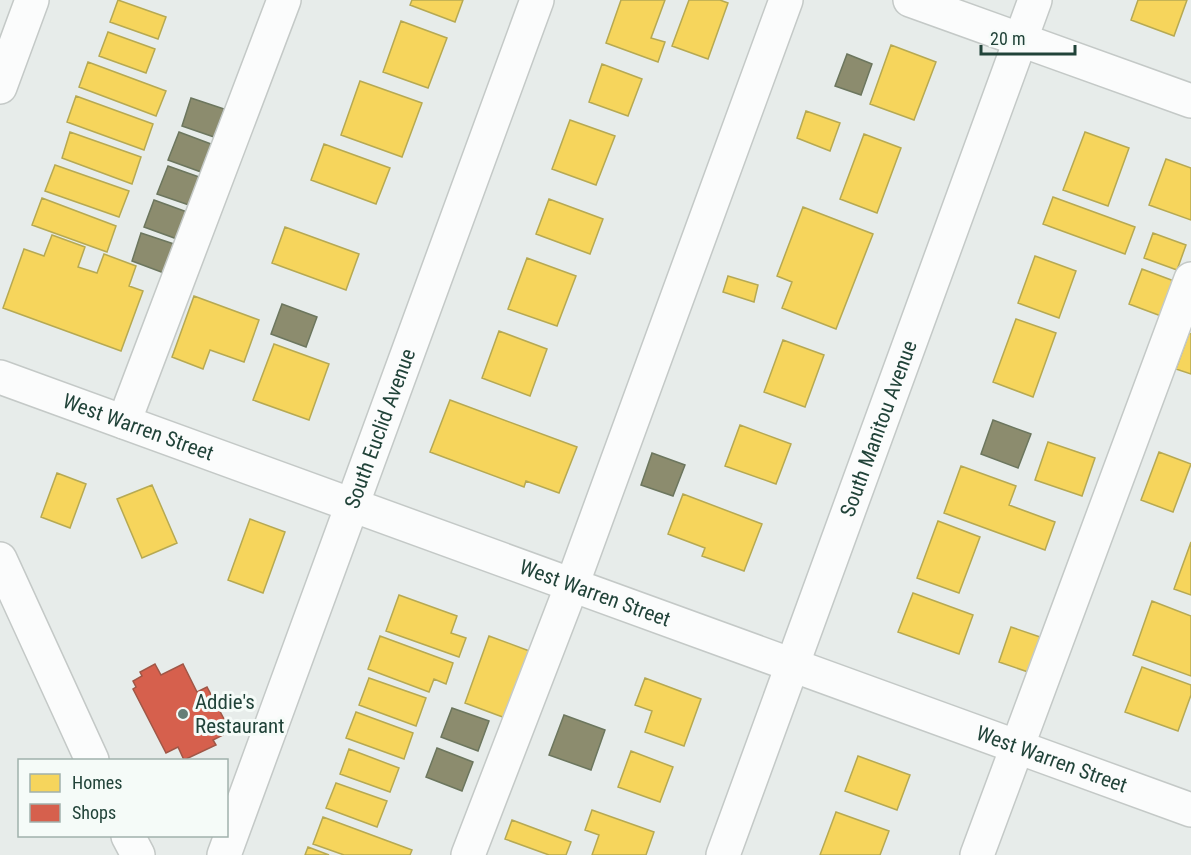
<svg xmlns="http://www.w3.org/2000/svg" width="1191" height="855" viewBox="0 0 1191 855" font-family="'Roboto Condensed',sans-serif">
  <rect width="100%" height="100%" fill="#e7ecea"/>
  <path fill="#f6d55c" stroke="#b6a952" stroke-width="1.5" d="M 118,0 L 166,17 L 158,39 L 110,22 Z
    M 412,0 L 463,0 L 455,22 L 410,5 Z
    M 621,0 L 665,0 L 651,38 L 665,42 L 658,62 L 606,43 Z
    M 689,0 L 720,0 L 728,3 L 708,59 L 672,46 Z
    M 1138,0 L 1187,0 L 1174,36 L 1131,20 Z
    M 401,21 L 447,38 L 428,88 L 383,72 Z
    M 108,32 L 155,49 L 146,73 L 99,56 Z
    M 891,45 L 936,62 L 914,120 L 870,104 Z
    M 88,62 L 166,91 L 156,116 L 79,87 Z
    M 602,64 L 642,79 L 628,116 L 589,102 Z
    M 360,81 L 422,103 L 402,157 L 341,135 Z
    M 76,96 L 153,124 L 144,150 L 67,122 Z
    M 806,111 L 840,123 L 830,151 L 797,138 Z
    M 570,120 L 615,136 L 596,185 L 552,169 Z
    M 70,132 L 141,157 L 132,184 L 62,158 Z
    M 1085,132 L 1129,148 L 1108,206 L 1063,190 Z
    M 864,134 L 901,148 L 877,213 L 840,199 Z
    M 324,144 L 390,168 L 376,204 L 311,180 Z
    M 1166,159 L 1191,168 L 1191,220 L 1149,205 Z
    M 55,165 L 129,191 L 119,217 L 45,191 Z
    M 1053,197 L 1135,227 L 1125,254 L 1043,224 Z
    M 42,198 L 116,226 L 107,252 L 32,225 Z
    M 549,199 L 603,219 L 590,254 L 536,234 Z
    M 803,207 L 873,234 L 836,329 L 782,308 L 792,282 L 777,276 Z
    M 285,227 L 359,254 L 346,290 L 272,263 Z
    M 1153,233 L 1186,245 L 1177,270 L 1144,258 Z
    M 52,235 L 85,247 L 78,267 L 97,273 L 104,254 L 136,266 L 129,286 L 143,291 L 121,351 L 3,308 L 24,249 L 44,256 Z
    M 1035,256 L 1076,271 L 1059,318 L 1018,303 Z
    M 527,258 L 576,276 L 557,326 L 508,309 Z
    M 1142,269 L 1182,284 L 1169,319 L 1129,304 Z
    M 728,276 L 758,285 L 754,302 L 723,292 Z
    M 194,296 L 259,320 L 244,362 L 210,350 L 203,369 L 172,357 Z
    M 1016,319 L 1056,333 L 1033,397 L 993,382 Z
    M 499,331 L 547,349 L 530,396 L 482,378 Z
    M 1189,333 L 1191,334 L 1191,374 L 1176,369 Z
    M 783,340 L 824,355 L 805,407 L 764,392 Z
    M 274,344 L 329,364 L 309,420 L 253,400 Z
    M 450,400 L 577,447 L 559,493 L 526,481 L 524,487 L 430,452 Z
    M 740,425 L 791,444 L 776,484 L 725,466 Z
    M 1048,442 L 1095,458 L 1082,496 L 1035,480 Z
    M 1159,452 L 1191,464 L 1173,512 L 1141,500 Z
    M 961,466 L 1016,486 L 1009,505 L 1055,522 L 1045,550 L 944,513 Z
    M 57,473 L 86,484 L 70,528 L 41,517 Z
    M 152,485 L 177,543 L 142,558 L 117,499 Z
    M 683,494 L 762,524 L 744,571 L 702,556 L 705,548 L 668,534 Z
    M 250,519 L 285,532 L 263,593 L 228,580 Z
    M 938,521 L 980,537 L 959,593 L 917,578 Z
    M 1191,542 L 1191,595 L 1174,589 Z
    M 913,593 L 973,615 L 959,654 L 898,632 Z
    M 399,595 L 457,616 L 451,633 L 466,638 L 459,657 L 386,631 Z
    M 1152,601 L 1191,616 L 1191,676 L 1133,655 Z
    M 1011,627 L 1043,638 L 1031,673 L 999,662 Z
    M 380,636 L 453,663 L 446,684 L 434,679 L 429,692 L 368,669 Z
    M 489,636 L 532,652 L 508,719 L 465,703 Z
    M 1142,667 L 1191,685 L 1191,695 L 1178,731 L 1125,712 Z
    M 369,678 L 426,698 L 416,726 L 359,705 Z
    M 645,678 L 701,699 L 684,746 L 645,732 L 652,711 L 635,705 Z
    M 356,712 L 413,733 L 404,759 L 346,738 Z
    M 349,749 L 399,768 L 390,792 L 340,774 Z
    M 631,751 L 673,767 L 660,802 L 618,787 Z
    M 858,756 L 910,775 L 897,810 L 845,791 Z
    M 336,783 L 387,801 L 377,827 L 326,808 Z
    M 592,810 L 654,832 L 646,855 L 592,855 L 599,835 L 585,830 Z
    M 836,812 L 889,831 L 880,855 L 820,855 Z
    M 323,817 L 412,850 L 410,855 L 344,855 L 313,844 Z
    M 512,820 L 571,842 L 566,855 L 549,855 L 505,839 Z
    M 308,847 L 329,855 L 305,855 Z"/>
  <path fill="#d6604d" stroke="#a05747" stroke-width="1.5" d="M 155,664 L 161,675 L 183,664 L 197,692 L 207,687 L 225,721 L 217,725 L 223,735 L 213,740 L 216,745 L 184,760 L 178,747 L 166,753 L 133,689 L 136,687 L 133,681 L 142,676 L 140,672 Z"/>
  <path fill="#8c8c6e" stroke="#6c765e" stroke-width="1.5" d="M 847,54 L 872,64 L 861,95 L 835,86 Z
    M 191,98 L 224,109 L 214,137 L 182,126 Z
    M 179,132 L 211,144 L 201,172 L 168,160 Z
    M 168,166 L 199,177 L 189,205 L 157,194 Z
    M 154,200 L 187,212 L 177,239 L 144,227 Z
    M 141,233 L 174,244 L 164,273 L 132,261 Z
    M 282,304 L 317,317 L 306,347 L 271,334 Z
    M 993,420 L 1031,434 L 1018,468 L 981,454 Z
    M 652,453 L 685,465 L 673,496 L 641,485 Z
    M 452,708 L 489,721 L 478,751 L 441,737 Z
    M 564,715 L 605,730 L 591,770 L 549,755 Z
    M 437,748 L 473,762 L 462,791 L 426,777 Z"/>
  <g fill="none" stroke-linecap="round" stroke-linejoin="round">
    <g stroke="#c4c9c7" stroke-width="36">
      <g id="minor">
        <path d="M 910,0 L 1191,101"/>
        <path d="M 0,87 L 32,0"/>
        <path id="s1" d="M 0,377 L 1191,810"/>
        <path d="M 124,422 L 284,0"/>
        <path d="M 0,559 L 92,760"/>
        <path d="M 128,836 L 138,855"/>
        <path id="s2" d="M 224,855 L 537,0"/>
        <path d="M 468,855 L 572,585 L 786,0"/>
        <path id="s3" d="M 723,855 L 1035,0"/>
        <path d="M 977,855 L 1191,279"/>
      </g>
    </g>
    <use href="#minor" stroke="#fbfcfc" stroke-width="33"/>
  </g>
  <circle fill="#667e77" stroke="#f5fbf8" stroke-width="2" cx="183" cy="714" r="6"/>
  <g text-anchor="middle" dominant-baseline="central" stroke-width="6" stroke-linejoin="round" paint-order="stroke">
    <g font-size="21" fill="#214339" stroke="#f5fbf8">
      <text stroke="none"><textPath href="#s1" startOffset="147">West Warren Street</textPath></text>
      <text stroke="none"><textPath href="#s2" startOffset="454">South Euclid Avenue</textPath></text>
      <text stroke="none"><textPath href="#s3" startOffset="454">South Manitou Avenue</textPath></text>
      <text stroke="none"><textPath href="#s1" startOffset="633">West Warren Street</textPath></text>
      <text stroke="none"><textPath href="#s1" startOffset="1119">West Warren Street</textPath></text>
    </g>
    <g font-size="21" fill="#214339" stroke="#f5fbf8" text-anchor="start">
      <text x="195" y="702">Addie's<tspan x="195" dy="24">Restaurant</tspan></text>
    </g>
  </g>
  <rect x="18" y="759" width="210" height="78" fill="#f5fbf8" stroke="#a0b1ac" stroke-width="1.5"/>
  <rect x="30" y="774" width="30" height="18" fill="#f6d55c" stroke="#a0b1ac" stroke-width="1.5"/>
  <text x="72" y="789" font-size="18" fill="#214339">Homes</text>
  <rect x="30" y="804" width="30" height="18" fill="#d6604d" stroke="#a0b1ac" stroke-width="1.5"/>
  <text x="72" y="819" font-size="18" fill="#214339">Shops</text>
  <path d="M981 45v9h94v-9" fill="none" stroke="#214339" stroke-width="3"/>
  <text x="990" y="45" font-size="18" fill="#214339" stroke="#f5fbf8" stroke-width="4.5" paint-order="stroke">20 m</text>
</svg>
